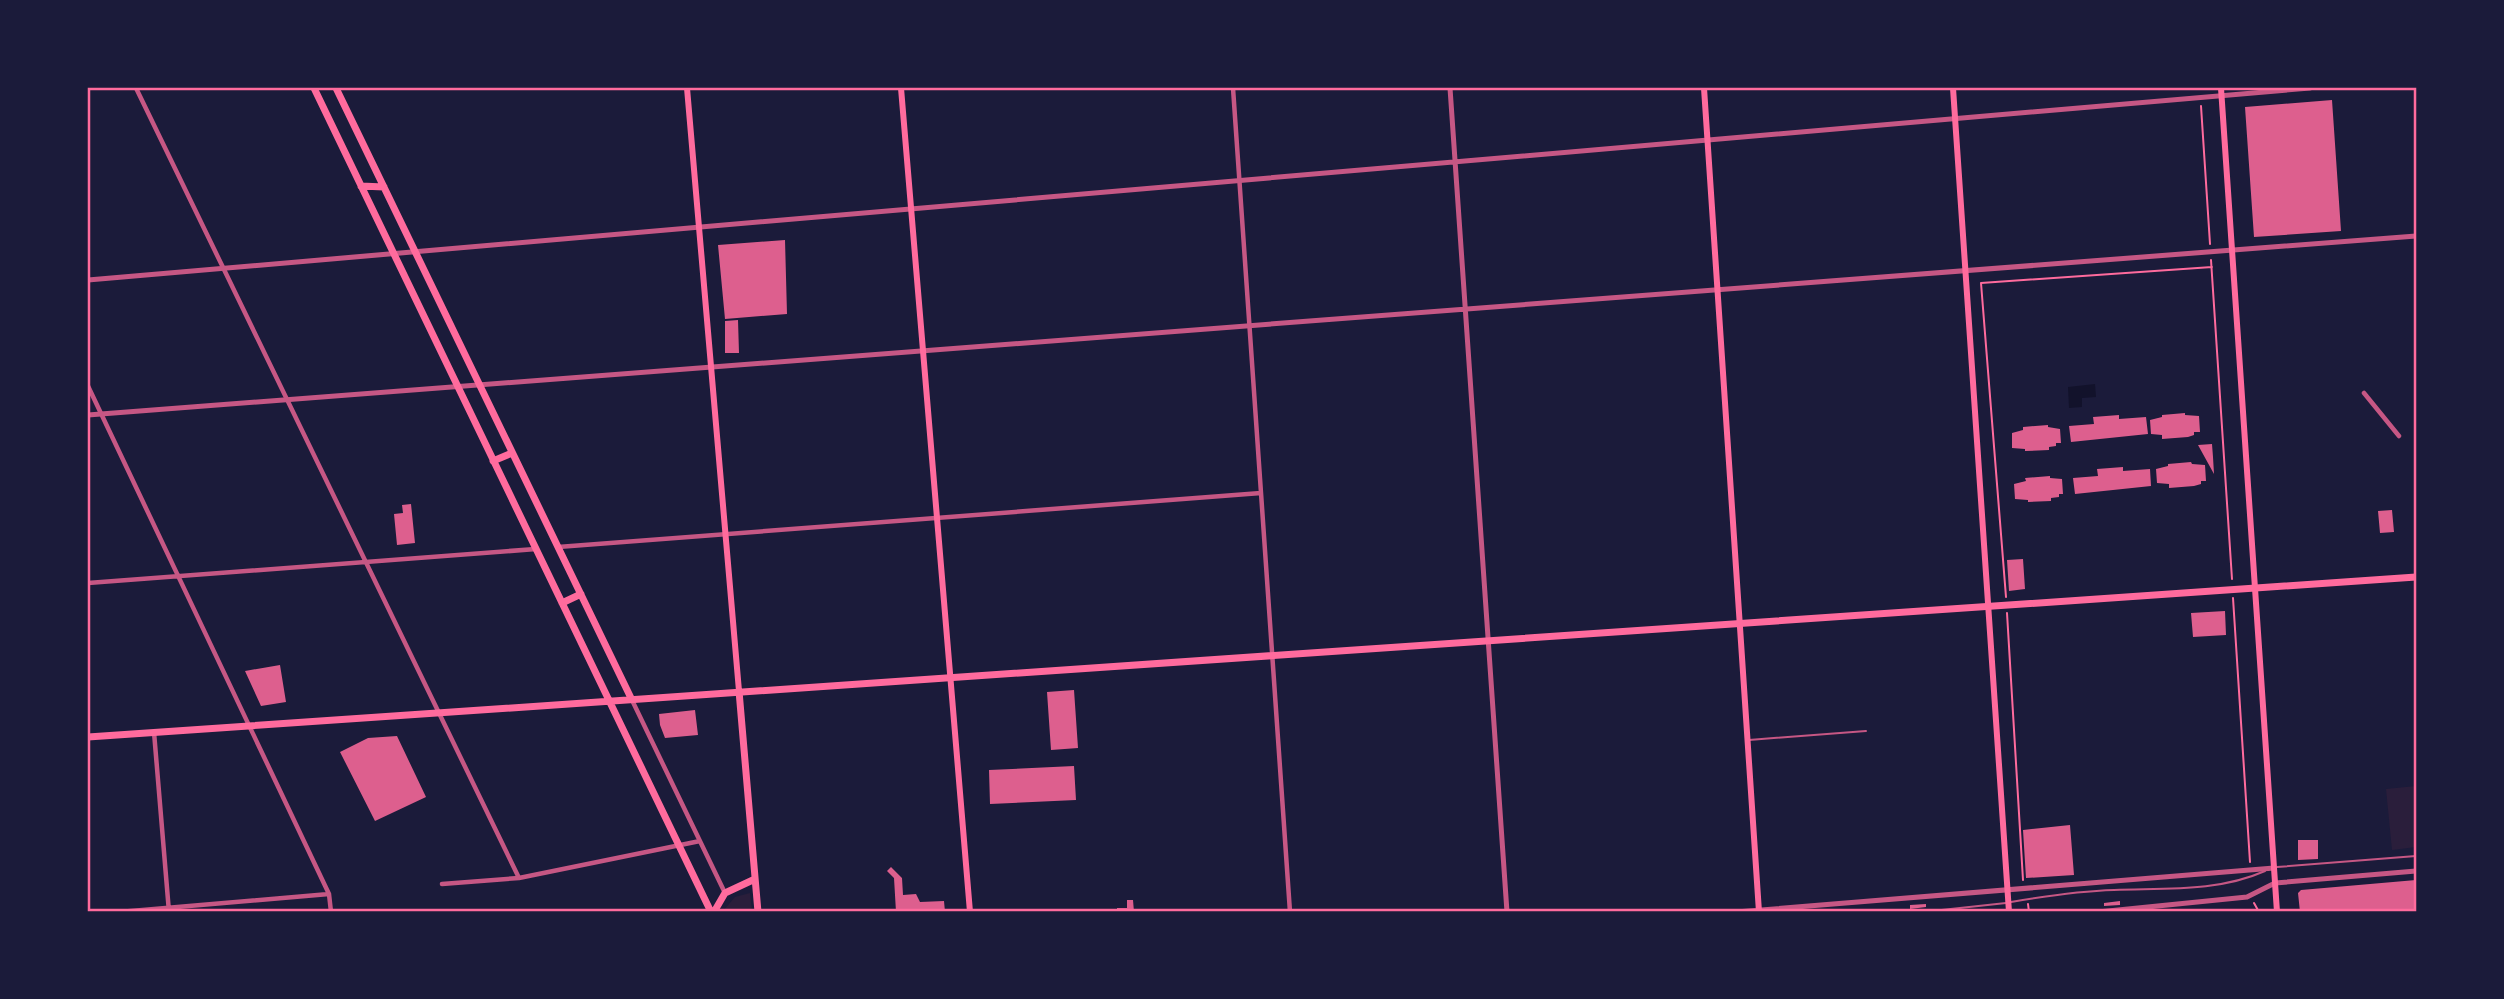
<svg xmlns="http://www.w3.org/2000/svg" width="2504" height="999" viewBox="0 0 2504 999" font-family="Barlow,sans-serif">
  <rect width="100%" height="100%" fill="#1b1b3a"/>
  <path fill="#2a1e3b" d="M 2416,786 L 2416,847 L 2392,850 L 2386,789 Z
    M 750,893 L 752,911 L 723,911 L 735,897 Z"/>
  <path fill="#12122b" d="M 2095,384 L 2096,397 L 2082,398 L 2082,407 L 2069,408 L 2068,387 Z"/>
  <path fill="#dd5f8e" d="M 2332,100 L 2341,231 L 2254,237 L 2245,107 Z
    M 785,240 L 787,314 L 725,319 L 718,245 Z
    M 738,320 L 739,353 L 725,353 L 725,321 Z
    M 2185,413 L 2185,415 L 2199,416 L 2200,432 L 2194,432 L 2194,435 L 2188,437 L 2162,439 L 2162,435 L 2151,434 L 2150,420 L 2162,417 L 2162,415 Z
    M 2119,415 L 2119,419 L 2146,417 L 2148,434 L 2071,442 L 2069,426 L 2094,424 L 2093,417 Z
    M 2048,425 L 2048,427 L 2060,429 L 2061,443 L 2056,443 L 2056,446 L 2049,447 L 2049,450 L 2025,451 L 2025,449 L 2012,448 L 2012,433 L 2023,430 L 2023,427 Z
    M 2212,444 L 2213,457 L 2214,474 L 2198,445 Z
    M 2191,462 L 2192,464 L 2205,465 L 2206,481 L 2201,481 L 2201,484 L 2194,486 L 2169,488 L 2169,484 L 2157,483 L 2156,469 L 2168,466 L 2168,464 Z
    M 2123,467 L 2123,471 L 2150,469 L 2151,486 L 2075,494 L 2073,478 L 2098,476 L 2097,469 Z
    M 2050,476 L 2050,478 L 2062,479 L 2063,494 L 2059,494 L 2059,497 L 2051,498 L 2051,501 L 2028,502 L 2028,500 L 2015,499 L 2014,484 L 2026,481 L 2025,478 Z
    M 411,504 L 415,543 L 397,545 L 394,514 L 403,513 L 402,505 Z
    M 2392,510 L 2394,532 L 2380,533 L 2378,511 Z
    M 2023,559 L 2025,589 L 2009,591 L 2007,560 Z
    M 2225,611 L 2226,635 L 2193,637 L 2191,613 Z
    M 280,665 L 286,702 L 261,706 L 245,671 Z
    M 1074,690 L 1078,748 L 1051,750 L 1047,692 Z
    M 695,710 L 698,735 L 665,738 L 660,725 L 659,714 Z
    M 397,736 L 426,797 L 375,821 L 340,752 L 368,738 Z
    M 1074,766 L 1076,800 L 990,804 L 989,770 Z
    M 2070,825 L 2074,875 L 2026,878 L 2023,830 Z
    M 2298,840 L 2318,840 L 2318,859 L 2298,860 Z
    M 891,867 L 902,878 L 903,895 L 916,894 L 920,902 L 944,901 L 945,912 L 896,912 L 894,878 L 887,871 Z
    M 2416,880 L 2416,912 L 2300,912 L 2298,893 L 2301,890 Z
    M 1127,900 L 1133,900 L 1134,912 L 1117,912 L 1117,908 L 1127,908 Z
    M 2120,901 L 2120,905 L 2104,906 L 2104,903 Z
    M 1926,904 L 1926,907 L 1910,909 L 1910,905 Z"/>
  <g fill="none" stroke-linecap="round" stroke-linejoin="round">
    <path stroke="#ff6b9d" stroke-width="2" d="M 2201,106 L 2210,244
      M 2211,260 L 2232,579
      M 2006,597 L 1981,283 L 2212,267
      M 2233,598 L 2250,862
      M 2007,613 L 2023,880
      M 2254,903 L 2259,912
      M 2028,904 L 2029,912"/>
    <path stroke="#c65784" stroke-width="2" d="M 1749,740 L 1866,731
      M 2277,867 L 2416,856
      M 2011,902 C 2046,896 2079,891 2114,890 C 2165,888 2218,892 2265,871
      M 1923,912 L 2006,903"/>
    <path stroke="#c65784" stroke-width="4.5" d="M 136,88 L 519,878
      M 1233,88 L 1290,912
      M 88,386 L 329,894 L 331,912
      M 2364,393 L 2399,436
      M 558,547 L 1261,493
      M 88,583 L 536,549
      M 631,698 L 725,893
      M 154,732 L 169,912
      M 442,884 L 519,878 L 700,841
      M 119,912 L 329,894"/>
    <path stroke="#c65784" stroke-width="5" d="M 1450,88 L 1507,912
      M 88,280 L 2310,88
      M 88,415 L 2416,236
      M 1736,912 L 2274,868
      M 2098,912 L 2247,897 L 2275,883 L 2416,871"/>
    <path stroke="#ff6b9d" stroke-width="6" d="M 687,88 L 739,691
      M 901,88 L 970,912
      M 1704,88 L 1759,912
      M 1953,88 L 2009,912
      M 2221,88 L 2277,912"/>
    <path stroke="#ff6b9d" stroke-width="7" d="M 314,88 L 711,912
      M 336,88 L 631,698
      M 361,186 L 384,187
      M 493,461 L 512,453
      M 562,603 L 581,594
      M 739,691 L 758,912
      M 88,737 L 2416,577
      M 714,912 L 725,893 L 755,879"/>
  </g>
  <rect width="2504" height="999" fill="none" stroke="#1b1b3a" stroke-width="178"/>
  <rect x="89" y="89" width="2326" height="821" fill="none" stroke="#ff6b9d" stroke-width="2.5"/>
</svg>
